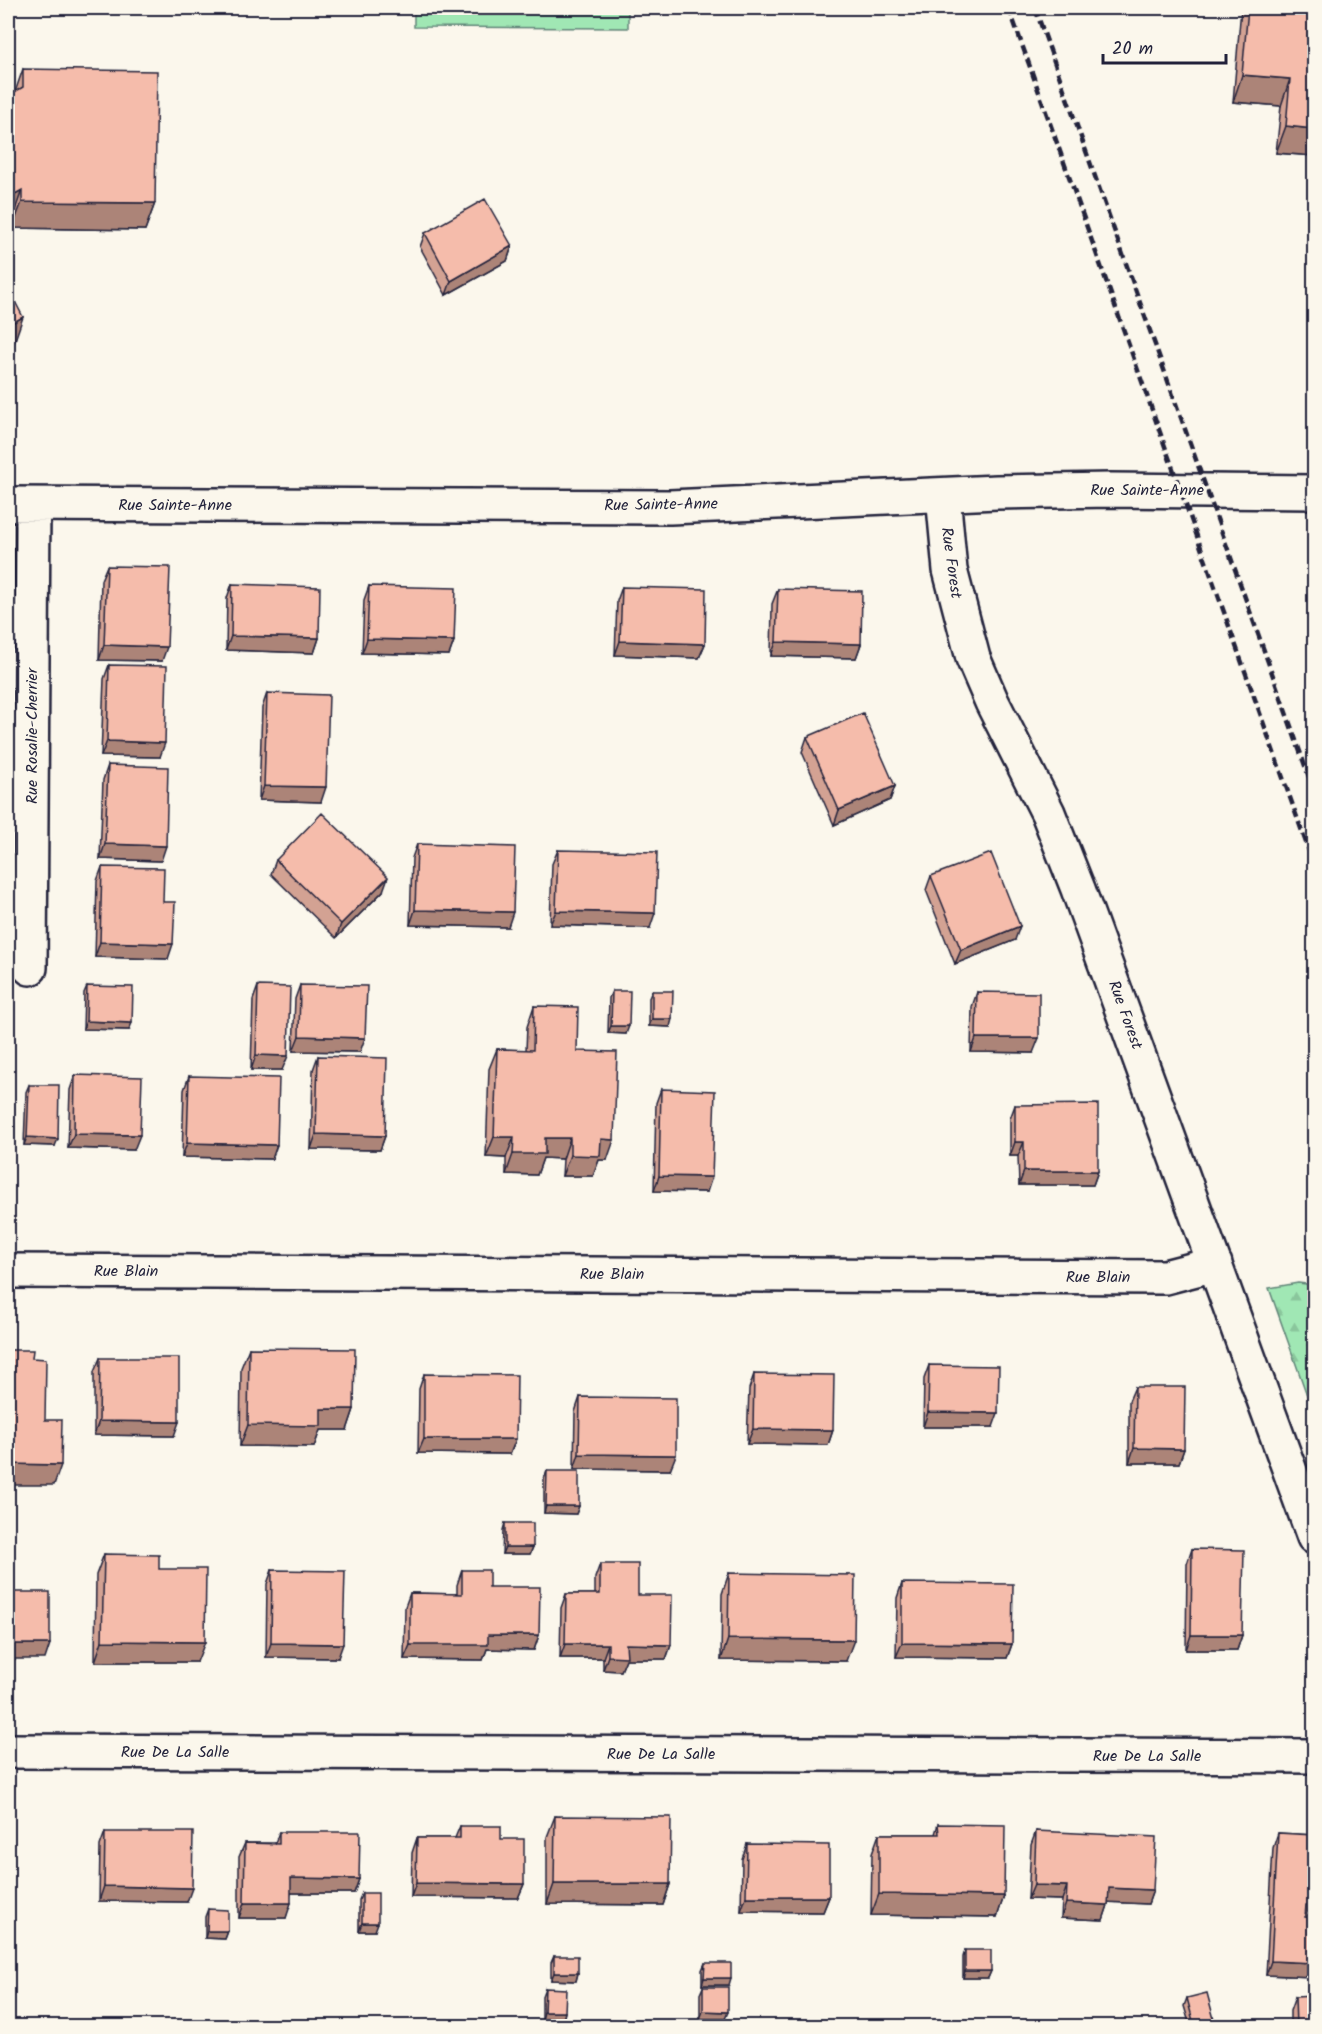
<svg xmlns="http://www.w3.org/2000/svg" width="1322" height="2034" viewBox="0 0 1322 2034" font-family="Kalam,sans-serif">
  <defs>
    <pattern id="forest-firs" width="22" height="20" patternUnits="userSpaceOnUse" patternTransform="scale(1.5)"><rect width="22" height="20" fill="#a0e7b4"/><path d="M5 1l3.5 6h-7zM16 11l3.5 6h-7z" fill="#8ac69c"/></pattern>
  </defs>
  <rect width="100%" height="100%" fill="#fbf7ec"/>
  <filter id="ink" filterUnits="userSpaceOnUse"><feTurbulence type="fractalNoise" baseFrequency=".0167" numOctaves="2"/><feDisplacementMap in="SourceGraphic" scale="12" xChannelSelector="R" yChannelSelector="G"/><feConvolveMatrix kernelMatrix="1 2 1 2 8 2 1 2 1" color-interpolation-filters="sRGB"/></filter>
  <g filter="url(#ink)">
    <path fill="#a0e7b4" stroke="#618478" stroke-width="1.5" d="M 414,8 L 628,8 L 628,28 L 414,27 Z"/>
    <path fill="url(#forest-firs)" stroke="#618478" stroke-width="1.5" d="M 1298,1283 L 1314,1285 L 1314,1415 L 1269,1288 Z"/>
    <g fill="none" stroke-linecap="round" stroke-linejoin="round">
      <g stroke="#22223b" stroke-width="38">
        <path id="minor" d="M 943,495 L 950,570 L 973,658 L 992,702 L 1048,813 L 1078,889 L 1314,1537
          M 8,504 L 670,507 L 997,492 L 1111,490 L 1314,492
          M 30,968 L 33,505
          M 8,1271 L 1165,1277 L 1215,1264
          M 8,1751 L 1314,1756"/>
      </g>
      <use href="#minor" stroke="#fbf7ec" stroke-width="33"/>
      <path stroke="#22223b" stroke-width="4.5" stroke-dasharray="9 4.5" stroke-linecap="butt" d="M 1009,8 L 1314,865
        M 1035,8 L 1314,791"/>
    </g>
    <path fill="#d3a293" stroke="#22223b" stroke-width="1.5" d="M 1241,8 L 1314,8 L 1314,156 L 1276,153 L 1281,106 L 1233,102 Z
      M 23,69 L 155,203 L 145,230 L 12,228 L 13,216 L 8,219 L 8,96 L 15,92 Z
      M 425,233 L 512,246 L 507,261 L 446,295 L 420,247 Z
      M 107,566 L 162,661 L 99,660 L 101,580 Z
      M 232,584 L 319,638 L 314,653 L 226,650 L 227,598 Z
      M 369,586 L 454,641 L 449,655 L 362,653 L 364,600 Z
      M 622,587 L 705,644 L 699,658 L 615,655 L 617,601 Z
      M 778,589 L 861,644 L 856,658 L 771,656 L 772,604 Z
      M 109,665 L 160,757 L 101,756 L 104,679 Z
      M 267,693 L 321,802 L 259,800 L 262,708 Z
      M 807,737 L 895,786 L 890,800 L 834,825 L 802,752 Z
      M 108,765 L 161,861 L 100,859 L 103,780 Z
      M 417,844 L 508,927 L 410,925 L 412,858 Z
      M 558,850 L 650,928 L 550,925 L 552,864 Z
      M 276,860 L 383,891 L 336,938 L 271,874 Z
      M 102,867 L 163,902 L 168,959 L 95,957 L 97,881 Z
      M 931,876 L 1015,940 L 955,964 L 926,890 Z
      M 300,985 L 360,1052 L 293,1051 L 295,999 Z
      M 87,986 L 129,1030 L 83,1029 L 84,993 Z
      M 258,986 L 282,1070 L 251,1070 L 253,1000 Z
      M 612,991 L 626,1034 L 608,1033 L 609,998 Z
      M 652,991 L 670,1027 L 649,1026 L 649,998 Z
      M 977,992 L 1033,1053 L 971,1052 L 972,1007 Z
      M 534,1006 L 577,1051 L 607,1160 L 599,1160 L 593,1176 L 562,1176 L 563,1159 L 543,1158 L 537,1175 L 506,1174 L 506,1158 L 486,1157 L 489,1069 L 497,1049 L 526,1050 L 527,1027 Z
      M 318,1056 L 385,1136 L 380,1150 L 311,1149 L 313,1070 Z
      M 75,1075 L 134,1150 L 68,1148 L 70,1090 Z
      M 189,1076 L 272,1159 L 182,1157 L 184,1090 Z
      M 29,1085 L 55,1146 L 24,1145 L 26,1092 Z
      M 661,1089 L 707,1192 L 654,1191 L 656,1103 Z
      M 1015,1105 L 1098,1171 L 1093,1185 L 1019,1185 L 1018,1156 L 1010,1156 L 1010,1119 Z
      M 249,1348 L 354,1409 L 347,1430 L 320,1430 L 314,1447 L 240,1446 L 241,1368 Z
      M 100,1358 L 174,1436 L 94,1435 L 94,1372 Z
      M 929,1365 L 993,1427 L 923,1427 L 924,1379 Z
      M 424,1374 L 510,1454 L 418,1453 L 419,1389 Z
      M 754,1374 L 833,1430 L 828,1445 L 747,1444 L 749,1389 Z
      M 1135,1387 L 1184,1449 L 1179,1463 L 1129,1463 L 1129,1401 Z
      M 580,1397 L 670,1470 L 574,1469 L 575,1412 Z
      M 547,1471 L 579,1506 L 576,1514 L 544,1513 L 544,1479 Z
      M 505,1523 L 533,1547 L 530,1554 L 502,1554 L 503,1530 Z
      M 1192,1549 L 1242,1635 L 1237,1650 L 1186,1650 L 1187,1564 Z
      M 104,1554 L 159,1569 L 197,1662 L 95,1662 L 96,1575 Z
      M 600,1564 L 638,1595 L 671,1645 L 666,1659 L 626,1659 L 621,1671 L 603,1670 L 603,1658 L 560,1658 L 561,1608 L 566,1594 L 595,1594 L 595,1578 Z
      M 272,1570 L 338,1658 L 266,1657 L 267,1584 Z
      M 462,1570 L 489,1587 L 539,1635 L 534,1650 L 487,1649 L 483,1660 L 404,1659 L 405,1607 L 410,1593 L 457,1594 L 457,1585 Z
      M 729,1573 L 846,1661 L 721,1660 L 722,1594 Z
      M 902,1583 L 1012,1644 L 1007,1658 L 896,1657 L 897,1598 Z
      M 555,1816 L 670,1884 L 663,1905 L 547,1904 L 547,1837 Z
      M 938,1824 L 1004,1896 L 997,1917 L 871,1915 L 872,1854 L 879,1834 L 935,1834 Z
      M 460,1826 L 501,1839 L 524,1884 L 518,1898 L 411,1897 L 412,1853 L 417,1838 L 455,1838 Z
      M 1036,1831 L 1153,1890 L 1148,1904 L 1109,1902 L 1103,1920 L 1061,1918 L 1062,1900 L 1028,1899 L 1031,1845 Z
      M 105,1832 L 187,1902 L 99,1901 L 100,1846 Z
      M 279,1832 L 359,1879 L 354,1893 L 291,1893 L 286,1918 L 239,1918 L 239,1857 L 245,1843 L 275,1843 Z
      M 1278,1833 L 1314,1835 L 1314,1977 L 1266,1975 L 1273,1848 Z
      M 747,1844 L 829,1897 L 823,1912 L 741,1911 L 742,1859 Z
      M 362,1893 L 375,1931 L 359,1931 L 359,1900 Z
      M 208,1909 L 228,1931 L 225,1939 L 205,1938 L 205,1917 Z
      M 965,1950 L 991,1971 L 988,1978 L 963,1978 L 963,1957 Z
      M 554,1956 L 578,1973 L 576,1981 L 551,1980 L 551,1963 Z
      M 705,1963 L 729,1985 L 702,1985 L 702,1970 Z
      M 703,1987 L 725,2019 L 700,2019 L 700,1994 Z
      M 545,1988 L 565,2012 L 563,2020 L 542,2020 L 542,1996 Z
      M 1295,1997 L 1314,2026 L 1290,2026 L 1290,2011 Z
      M 1187,1998 L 1214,2019 L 1212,2026 L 1190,2026 L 1184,2006 Z"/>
    <path fill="#ac8478" stroke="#22223b" stroke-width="1.5" d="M 1242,75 L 1290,79 L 1281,106 L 1233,102 Z
      M 1286,126 L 1314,129 L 1314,156 L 1276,153 Z
      M 22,190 L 13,216 L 8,219 L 8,198 Z
      M 22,202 L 155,203 L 145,230 L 12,228 Z
      M 512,246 L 507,261 L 446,295 L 451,281 Z
      M 23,317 L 14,343 L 8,347 L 8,325 Z
      M 231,636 L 319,638 L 314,653 L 226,650 Z
      M 367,639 L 454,641 L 449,655 L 362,653 Z
      M 620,641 L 705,644 L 699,658 L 615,655 Z
      M 776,642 L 861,644 L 856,658 L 771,656 Z
      M 104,645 L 167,647 L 162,661 L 99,660 Z
      M 107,741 L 165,743 L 160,757 L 101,756 Z
      M 264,786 L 326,787 L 321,802 L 259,800 Z
      M 895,786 L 890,800 L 834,825 L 839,810 Z
      M 105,844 L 166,846 L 161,861 L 100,859 Z
      M 388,877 L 383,891 L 336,938 L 341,924 Z
      M 415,910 L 513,912 L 508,927 L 410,925 Z
      M 556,911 L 655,913 L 650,928 L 550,925 Z
      M 1020,926 L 1015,940 L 955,964 L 961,950 Z
      M 100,942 L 173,944 L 168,959 L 95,957 Z
      M 652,1019 L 672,1019 L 670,1027 L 649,1026 Z
      M 86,1021 L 132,1023 L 129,1030 L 83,1029 Z
      M 611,1026 L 629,1026 L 626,1034 L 608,1033 Z
      M 299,1036 L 365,1038 L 360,1052 L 293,1051 Z
      M 976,1038 L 1039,1038 L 1033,1053 L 971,1052 Z
      M 256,1055 L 288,1056 L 282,1070 L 251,1070 Z
      M 74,1134 L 140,1135 L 134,1150 L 68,1148 Z
      M 316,1134 L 385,1136 L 380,1150 L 311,1149 Z
      M 27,1137 L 58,1139 L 55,1146 L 24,1145 Z
      M 494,1137 L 514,1137 L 506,1158 L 486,1157 Z
      M 545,1138 L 570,1138 L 563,1159 L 543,1158 L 537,1175 L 506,1174 L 513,1154 Z
      M 601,1139 L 614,1140 L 607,1160 L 599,1160 L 593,1176 L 562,1176 L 570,1155 Z
      M 1015,1142 L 1024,1142 L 1018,1156 L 1010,1156 Z
      M 187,1143 L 277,1145 L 272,1159 L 182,1157 Z
      M 1024,1171 L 1098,1171 L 1093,1185 L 1019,1185 Z
      M 659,1176 L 712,1177 L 707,1192 L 654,1191 Z
      M 321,1409 L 354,1409 L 347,1430 L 320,1430 L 314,1447 L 240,1446 L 248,1425 Z
      M 928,1412 L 998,1413 L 993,1427 L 923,1427 Z
      M 99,1421 L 179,1422 L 174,1436 L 94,1435 Z
      M 753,1429 L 833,1430 L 828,1445 L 747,1444 Z
      M 424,1439 L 516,1439 L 510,1454 L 418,1453 Z
      M 1134,1448 L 1184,1449 L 1179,1463 L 1129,1463 Z
      M 579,1454 L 676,1455 L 670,1470 L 574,1469 Z
      M 8,1464 L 61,1465 L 54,1485 L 8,1485 Z
      M 546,1506 L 579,1506 L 576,1514 L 544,1513 Z
      M 505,1547 L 533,1547 L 530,1554 L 502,1554 Z
      M 488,1635 L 539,1635 L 534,1650 L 487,1649 L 483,1660 L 404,1659 L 410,1645 Z
      M 1191,1635 L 1242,1635 L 1237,1650 L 1186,1650 Z
      M 728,1639 L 854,1640 L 846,1661 L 721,1660 Z
      M 102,1641 L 205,1642 L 197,1662 L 95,1662 Z
      M 271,1643 L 343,1644 L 338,1658 L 266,1657 Z
      M 902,1643 L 1012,1644 L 1007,1658 L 896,1657 Z
      M 8,1644 L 50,1644 L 45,1659 L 8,1659 Z
      M 565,1644 L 608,1644 L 603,1658 L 560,1658 Z
      M 626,1644 L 671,1645 L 666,1659 L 626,1659 L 621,1671 L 603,1670 L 608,1656 Z
      M 291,1878 L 359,1879 L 354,1893 L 286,1893 Z
      M 416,1883 L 524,1884 L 518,1898 L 411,1897 Z
      M 554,1884 L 670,1884 L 663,1905 L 547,1904 Z
      M 1034,1885 L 1067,1886 L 1062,1900 L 1028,1899 Z
      M 104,1886 L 192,1888 L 187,1902 L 99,1901 Z
      M 1109,1888 L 1153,1890 L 1148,1904 L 1104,1902 Z
      M 879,1894 L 1004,1896 L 997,1917 L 871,1915 Z
      M 746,1897 L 829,1897 L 823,1912 L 741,1911 Z
      M 244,1903 L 291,1903 L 286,1918 L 239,1918 Z
      M 1066,1903 L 1108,1905 L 1103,1920 L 1061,1918 Z
      M 1306,1905 L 1314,1905 L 1314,1920 L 1300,1919 Z
      M 362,1923 L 378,1923 L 375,1931 L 359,1931 Z
      M 207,1931 L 228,1931 L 225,1939 L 205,1938 Z
      M 1271,1961 L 1314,1963 L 1314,1977 L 1266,1975 Z
      M 965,1971 L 991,1971 L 988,1978 L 963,1978 Z
      M 554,1973 L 578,1973 L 576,1981 L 551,1980 Z
      M 704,1978 L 731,1978 L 729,1985 L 702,1985 Z
      M 703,2011 L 728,2012 L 725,2019 L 700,2019 Z
      M 544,2012 L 565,2012 L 563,2020 L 542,2020 Z
      M 1214,2019 L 1212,2026 L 1194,2026 L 1194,2025 Z"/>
    <path fill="#f5bcab" stroke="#22223b" stroke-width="1.5" d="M 1248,8 L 1314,8 L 1314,129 L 1286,126 L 1290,79 L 1242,75 Z
      M 23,69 L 157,71 L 155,203 L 22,202 L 22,190 L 8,198 L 8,96 L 23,87 Z
      M 485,199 L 512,246 L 451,281 L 425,233 Z
      M 8,288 L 23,317 L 8,325 Z
      M 107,566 L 170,567 L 167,647 L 104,645 Z
      M 232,584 L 320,587 L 319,638 L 231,636 Z
      M 369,586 L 456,588 L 454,641 L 367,639 Z
      M 622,587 L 706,589 L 705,644 L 620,641 Z
      M 778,589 L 862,591 L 861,644 L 776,642 Z
      M 109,665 L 167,666 L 165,743 L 107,741 Z
      M 267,693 L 329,695 L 326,787 L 264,786 Z
      M 863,713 L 895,786 L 839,810 L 807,737 Z
      M 108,765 L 168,767 L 166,846 L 105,844 Z
      M 322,813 L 388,877 L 341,924 L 276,860 Z
      M 417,844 L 515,847 L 513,912 L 415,910 Z
      M 558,850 L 657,852 L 655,913 L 556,911 Z
      M 991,853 L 1020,926 L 961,950 L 931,876 Z
      M 102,867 L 164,868 L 163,902 L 175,902 L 173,944 L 100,942 Z
      M 300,985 L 367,986 L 365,1038 L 299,1036 Z
      M 87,986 L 133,987 L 132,1023 L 86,1021 Z
      M 258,986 L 290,987 L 288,1056 L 256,1055 Z
      M 612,991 L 630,991 L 629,1026 L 611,1026 Z
      M 652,991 L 673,991 L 672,1019 L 652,1019 Z
      M 977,992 L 1039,993 L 1039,1038 L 976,1038 Z
      M 534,1006 L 578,1007 L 577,1051 L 617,1052 L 614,1140 L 601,1139 L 600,1156 L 570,1155 L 570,1138 L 545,1138 L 545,1154 L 513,1154 L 514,1137 L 494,1137 L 497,1049 L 533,1050 Z
      M 318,1056 L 387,1058 L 385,1136 L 316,1134 Z
      M 75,1075 L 142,1077 L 140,1135 L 74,1134 Z
      M 189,1076 L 279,1078 L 277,1145 L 187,1143 Z
      M 29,1085 L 59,1085 L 58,1139 L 27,1137 Z
      M 661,1089 L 715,1091 L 712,1177 L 659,1176 Z
      M 1098,1104 L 1098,1171 L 1024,1171 L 1024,1142 L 1015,1142 L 1015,1105 Z
      M 249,1348 L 355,1349 L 354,1409 L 321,1409 L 321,1426 L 248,1425 Z
      M 8,1350 L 33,1350 L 32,1358 L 46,1359 L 45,1420 L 62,1420 L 61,1465 L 8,1464 Z
      M 100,1358 L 179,1358 L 179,1422 L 99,1421 Z
      M 929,1365 L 999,1366 L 998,1413 L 928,1412 Z
      M 424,1374 L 517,1375 L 516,1439 L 424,1439 Z
      M 754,1374 L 834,1375 L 833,1430 L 753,1429 Z
      M 1135,1387 L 1185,1387 L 1184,1449 L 1134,1448 Z
      M 580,1397 L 676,1398 L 676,1455 L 579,1454 Z
      M 547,1471 L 579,1471 L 579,1506 L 546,1506 Z
      M 505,1523 L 533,1523 L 533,1547 L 505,1547 Z
      M 1192,1549 L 1244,1550 L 1242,1635 L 1191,1635 Z
      M 104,1554 L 159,1555 L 159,1569 L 206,1569 L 205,1642 L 102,1641 Z
      M 600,1564 L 638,1564 L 638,1595 L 672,1595 L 671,1645 L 626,1644 L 627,1657 L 608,1656 L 608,1644 L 565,1644 L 566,1594 L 600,1594 Z
      M 272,1570 L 345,1571 L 343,1644 L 271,1643 Z
      M 462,1570 L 489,1570 L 489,1587 L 540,1587 L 539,1635 L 488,1635 L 488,1645 L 410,1645 L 410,1593 L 462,1594 Z
      M 729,1573 L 855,1575 L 854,1640 L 728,1639 Z
      M 902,1583 L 1013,1584 L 1012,1644 L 902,1643 Z
      M 8,1592 L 50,1592 L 50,1644 L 8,1644 Z
      M 555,1816 L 671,1817 L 670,1884 L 554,1884 Z
      M 938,1824 L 1005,1825 L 1004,1896 L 879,1894 L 879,1834 L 939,1834 Z
      M 460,1826 L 501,1826 L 501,1839 L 524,1839 L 524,1884 L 416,1883 L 417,1838 L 460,1838 Z
      M 1036,1831 L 1156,1837 L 1153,1890 L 1109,1888 L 1108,1905 L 1066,1903 L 1067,1886 L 1034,1885 Z
      M 105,1832 L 193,1832 L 192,1888 L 104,1886 Z
      M 279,1832 L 360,1832 L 359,1879 L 291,1878 L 291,1903 L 244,1903 L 245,1843 L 279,1844 Z
      M 1278,1833 L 1314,1835 L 1314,1905 L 1306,1905 L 1305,1917 L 1314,1918 L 1314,1963 L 1271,1961 Z
      M 747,1844 L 829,1845 L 829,1897 L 746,1897 Z
      M 362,1893 L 378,1893 L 378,1923 L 362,1923 Z
      M 208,1909 L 228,1910 L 228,1931 L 207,1931 Z
      M 965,1950 L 991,1950 L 991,1971 L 965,1971 Z
      M 554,1956 L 578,1956 L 578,1973 L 554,1973 Z
      M 705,1963 L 731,1963 L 731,1978 L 704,1978 Z
      M 703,1987 L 728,1987 L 728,2012 L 703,2011 Z
      M 545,1988 L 566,1989 L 565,2012 L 544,2012 Z
      M 1207,1993 L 1214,2019 L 1194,2025 L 1187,1998 Z
      M 1314,1996 L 1314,2026 L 1296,2026 L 1295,1997 Z
      M 545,2023 L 564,2023 L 564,2026 L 545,2026 Z"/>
  </g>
  <g text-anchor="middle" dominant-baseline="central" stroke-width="6" stroke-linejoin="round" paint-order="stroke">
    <g font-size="16" fill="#22223b" stroke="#fbf7ec">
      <text x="1147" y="490">Rue Sainte-Anne</text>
      <text x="175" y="505">Rue Sainte-Anne</text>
      <text transform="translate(661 505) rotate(-1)">Rue Sainte-Anne</text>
      <text transform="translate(951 563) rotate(82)">Rue Forest</text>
      <text transform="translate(32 736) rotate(-90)">Rue Rosalie-Cherrier</text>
      <text transform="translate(1125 1015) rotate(70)">Rue Forest</text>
      <text x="126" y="1271">Rue Blain</text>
      <text x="612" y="1274">Rue Blain</text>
      <text x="1098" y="1277">Rue Blain</text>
      <text x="175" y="1752">Rue De La Salle</text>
      <text x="661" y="1754">Rue De La Salle</text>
      <text x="1147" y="1756">Rue De La Salle</text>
    </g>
  </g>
  <rect width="1322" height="2034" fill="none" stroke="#fbf7ec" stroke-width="30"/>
  <rect x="15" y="15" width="1292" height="2004" fill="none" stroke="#22223b" stroke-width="2" filter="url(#ink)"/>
  <path d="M1103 54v9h123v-9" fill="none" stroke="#22223b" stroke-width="3"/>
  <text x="1112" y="54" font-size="18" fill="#22223b" stroke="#fbf7ec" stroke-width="4.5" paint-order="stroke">20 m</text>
</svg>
